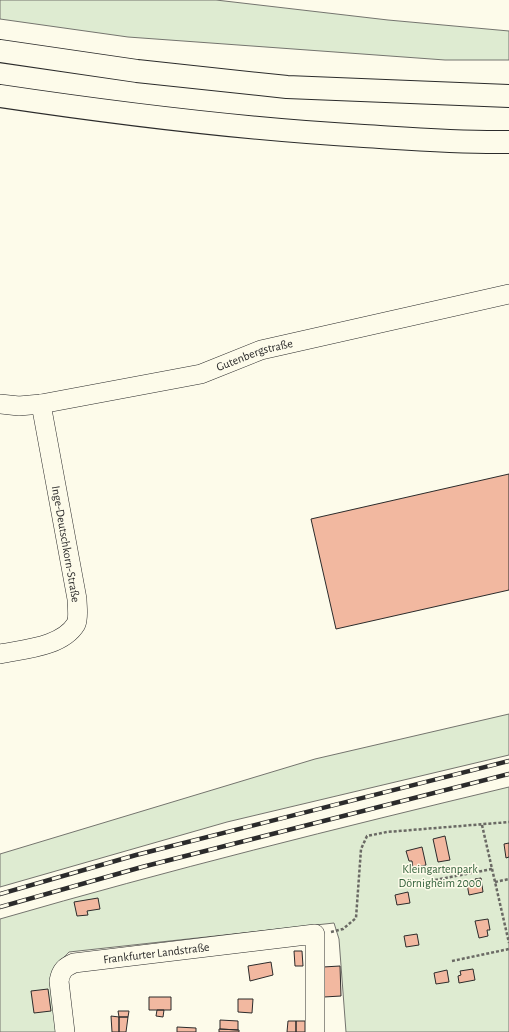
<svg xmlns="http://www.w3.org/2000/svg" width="509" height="1032" viewBox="0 0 509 1032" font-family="'Alegreya Sans',sans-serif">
  <rect width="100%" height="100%" fill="#fdfbea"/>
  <path fill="#deebd1" stroke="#74746e" d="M 0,0 L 216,0 L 388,20 L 509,31 L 509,60 L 445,60 L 128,37 L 0,19 Z
    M 509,714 L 509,755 L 227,822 L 0,887 L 0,854 L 315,759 Z
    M 509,787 L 509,1032 L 346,1032 L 339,939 L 334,923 L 69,952 L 53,969 L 59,1032 L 0,1032 L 0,919 C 169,870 338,828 509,787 Z"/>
  <path fill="#f2b8a0" stroke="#2b2b2b" d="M 509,474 L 509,590 L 336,629 L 311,519 Z
    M 445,836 L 450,860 L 438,862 L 433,839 Z
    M 509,843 L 509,857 L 506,858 L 504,844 Z
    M 422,847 L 426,865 L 413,868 L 412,861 L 409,861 L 406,851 Z
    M 481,878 L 483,892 L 469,895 L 467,884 L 476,882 L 475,879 Z
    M 408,892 L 410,903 L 397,905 L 395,895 Z
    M 98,898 L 100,909 L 87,911 L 88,915 L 77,916 L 74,902 Z
    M 488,919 L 490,930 L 487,930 L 488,936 L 479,938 L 475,921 Z
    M 417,934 L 419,945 L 406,947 L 404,936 Z
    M 294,951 L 302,951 L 303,966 L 295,966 Z
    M 271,962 L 273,975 L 250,981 L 248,966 Z
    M 340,966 L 341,996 L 324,997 L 323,967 Z
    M 473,969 L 475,980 L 459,983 L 458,976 L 461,975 L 460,971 Z
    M 447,970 L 449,982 L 436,984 L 434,973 Z
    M 48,989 L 51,1011 L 34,1013 L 31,991 Z
    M 149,997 L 171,997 L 171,1010 L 149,1010 Z
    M 238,999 L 253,999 L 252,1013 L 238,1012 Z
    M 157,1010 L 164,1010 L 163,1017 L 156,1016 Z
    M 118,1011 L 129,1011 L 128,1017 L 119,1017 Z
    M 111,1016 L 119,1017 L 119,1032 L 112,1032 Z
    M 119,1017 L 128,1017 L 126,1032 L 119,1032 Z
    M 220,1020 L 238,1021 L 238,1030 L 220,1029 Z
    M 288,1021 L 296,1021 L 296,1032 L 287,1032 Z
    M 296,1021 L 305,1021 L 305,1032 L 296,1032 Z
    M 177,1027 L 196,1028 L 196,1032 L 177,1032 Z
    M 219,1029 L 239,1030 L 239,1032 L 219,1032 Z"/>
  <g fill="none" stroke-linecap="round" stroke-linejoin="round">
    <g stroke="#2b2b2b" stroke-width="20">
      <g id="minor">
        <path id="s1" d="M 0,404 L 19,406 L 41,404 L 201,374 L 261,350 L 509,294"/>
        <path d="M 0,654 C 24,649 62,647 76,624 C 79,618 77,606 77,599 L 41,404"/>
        <path id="s2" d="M 65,1032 L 59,981 C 61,970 65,967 74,963 L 315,934 L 315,1031"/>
      </g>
    </g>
    <g stroke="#2b2b2b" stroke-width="24">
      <path id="highway" d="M 0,51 L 137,71 L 287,87 L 509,96
        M 0,96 C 121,114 241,129 364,136 C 412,139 461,143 509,142"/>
    </g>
    <path stroke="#6a6964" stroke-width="2.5" stroke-dasharray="3 2" stroke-linecap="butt" d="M 482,825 L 509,943
      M 435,880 L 492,869
      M 495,882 L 509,879
      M 331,932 L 343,929 L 356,918 L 361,849 L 367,836 L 387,832 L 509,822
      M 452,961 L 509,949"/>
    <use href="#minor" stroke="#fdfbea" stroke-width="19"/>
    <use href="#highway" stroke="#fdfbea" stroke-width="22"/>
    <g stroke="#2b2b2b" stroke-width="4.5">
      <path id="rail" d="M 0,894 L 136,855 L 509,761
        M 0,907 L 142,867 L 509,774"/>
    </g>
    <use href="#rail" stroke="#fdfbea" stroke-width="3" stroke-dasharray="9" stroke-linecap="butt"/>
  </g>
  <g text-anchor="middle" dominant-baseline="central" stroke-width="3" stroke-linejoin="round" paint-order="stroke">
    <g font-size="12" fill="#2b2b2b" stroke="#fdfbea">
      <text stroke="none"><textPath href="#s1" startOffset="261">Gutenbergstraße</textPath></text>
      <text transform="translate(66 544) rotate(80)">Inge-Deutschkorn-Straße</text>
      <text stroke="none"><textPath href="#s2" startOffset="159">Frankfurter Landstraße</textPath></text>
    </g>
    <g font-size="12" fill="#34623c" stroke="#fdfbea">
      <text x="440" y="869">Kleingartenpark<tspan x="440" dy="14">Dörnigheim 2000</tspan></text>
    </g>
  </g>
</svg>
